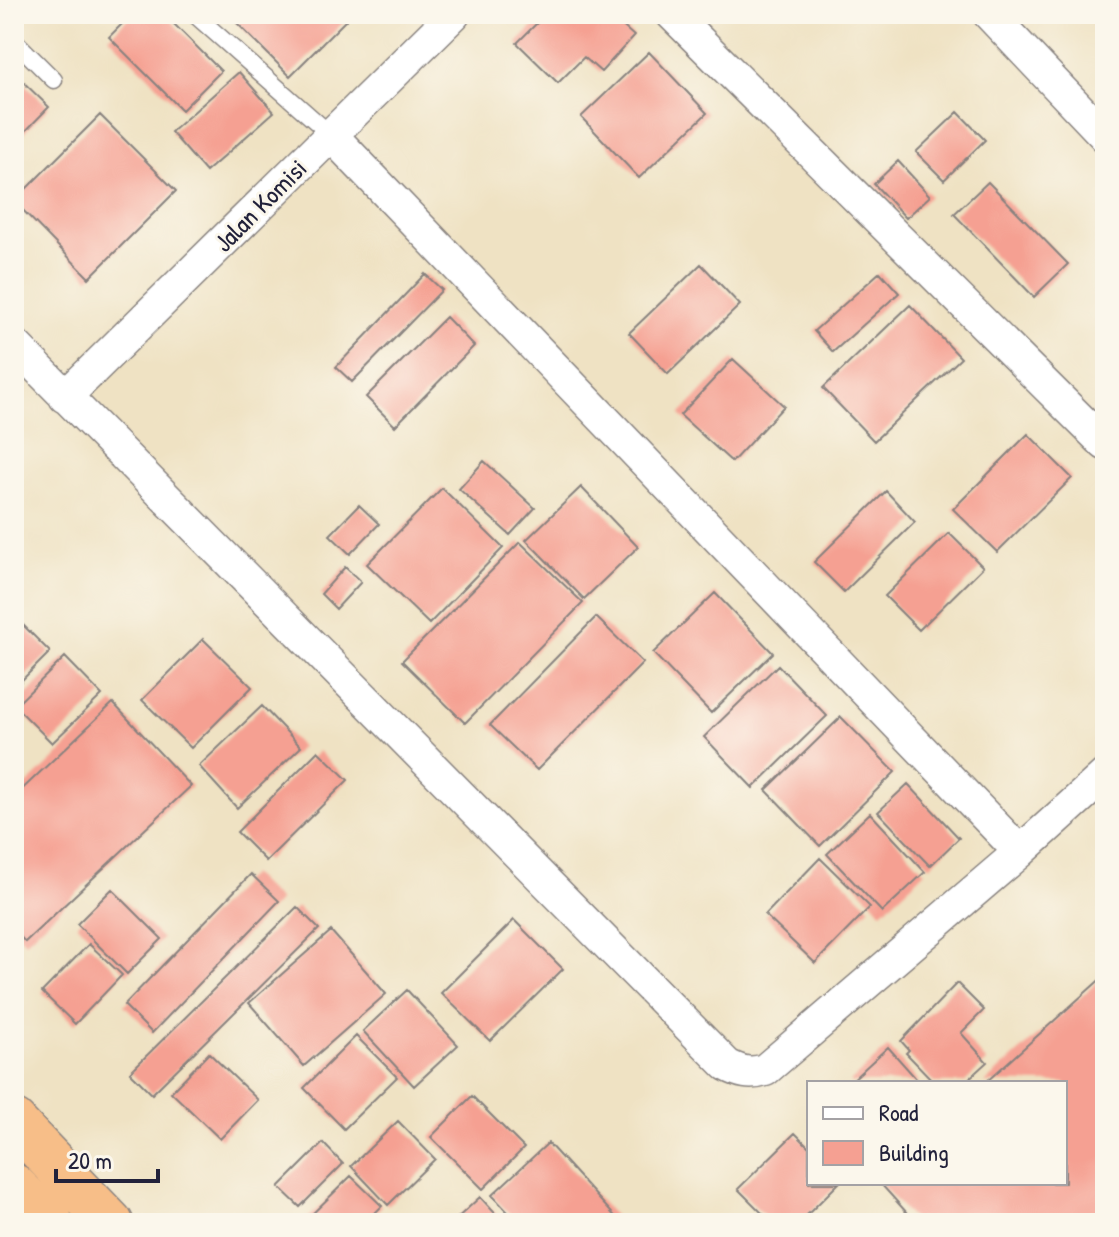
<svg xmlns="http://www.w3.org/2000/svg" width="1119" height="1237" viewBox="0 0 1119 1237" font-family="'Patrick Hand',sans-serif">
  <rect width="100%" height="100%" fill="#fbf7ec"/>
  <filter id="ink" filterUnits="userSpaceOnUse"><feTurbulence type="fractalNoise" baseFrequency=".0125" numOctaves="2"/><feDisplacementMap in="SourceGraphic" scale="16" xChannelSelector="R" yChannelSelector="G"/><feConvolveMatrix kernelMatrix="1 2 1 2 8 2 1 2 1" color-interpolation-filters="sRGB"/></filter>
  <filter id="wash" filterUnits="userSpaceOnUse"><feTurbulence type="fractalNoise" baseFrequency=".006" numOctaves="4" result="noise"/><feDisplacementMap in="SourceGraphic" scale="32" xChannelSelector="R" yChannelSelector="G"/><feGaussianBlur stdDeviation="1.8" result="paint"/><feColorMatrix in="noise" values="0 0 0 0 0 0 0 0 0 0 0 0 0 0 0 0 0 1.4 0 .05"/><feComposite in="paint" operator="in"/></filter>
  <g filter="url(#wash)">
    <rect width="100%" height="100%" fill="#efe2c3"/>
    <g id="blocks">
      <path fill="#f5a092" d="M 132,14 L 164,14 L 221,71 L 182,110 L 109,37 Z
        M 228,14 L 352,14 L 290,76 Z
        M 546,14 L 615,14 L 621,19 L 618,22 L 634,36 L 601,72 L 584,57 L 558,83 L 517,43 Z
        M 649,52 L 707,113 L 639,178 L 581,117 Z
        M 239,72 L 274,112 L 206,172 L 171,132 Z
        M 14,73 L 49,107 L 14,143 Z
        M 958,112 L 985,140 L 944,180 L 916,152 Z
        M 100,115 L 176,191 L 89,278 L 14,201 Z
        M 898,161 L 930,196 L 906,218 L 874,184 Z
        M 988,182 L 1068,264 L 1034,297 L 954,214 Z
        M 701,264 L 740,305 L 668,374 L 629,333 Z
        M 880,272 L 899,293 L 833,352 L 814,331 Z
        M 425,274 L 442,290 L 352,382 L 336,367 Z
        M 910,305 L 961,358 L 874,441 L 823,388 Z
        M 446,317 L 474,346 L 395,426 L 366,397 Z
        M 733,359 L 784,406 L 732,462 L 680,415 Z
        M 1028,434 L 1072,478 L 997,552 L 953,509 Z
        M 484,461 L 535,508 L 510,535 L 459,489 Z
        M 581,487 L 638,547 L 584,599 L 526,540 Z
        M 442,488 L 503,548 L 429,624 L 367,564 Z
        M 886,491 L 915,522 L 844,592 L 814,562 Z
        M 359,505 L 379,524 L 350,554 L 330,535 Z
        M 949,533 L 983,567 L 919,630 L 885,596 Z
        M 520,542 L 583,603 L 465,723 L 402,661 Z
        M 345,567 L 361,582 L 336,609 L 321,594 Z
        M 715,593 L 773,653 L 711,713 L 653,653 Z
        M 14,616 L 50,652 L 14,688 Z
        M 596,617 L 643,663 L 537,770 L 490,725 Z
        M 203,639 L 252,687 L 191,748 L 142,700 Z
        M 65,657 L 102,695 L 52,743 L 15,706 Z
        M 778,665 L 827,716 L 753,788 L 704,737 Z
        M 113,703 L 191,786 L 25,942 L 14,930 L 14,797 Z
        M 262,706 L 301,747 L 237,808 L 199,766 Z
        M 841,717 L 895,772 L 820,846 L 766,790 Z
        M 318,751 L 348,780 L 266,861 L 237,832 Z
        M 908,784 L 959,838 L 930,866 L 878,812 Z
        M 870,813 L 925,872 L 882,912 L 827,854 Z
        M 820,858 L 870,907 L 815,963 L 765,915 Z
        M 251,874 L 279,901 L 152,1033 L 124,1005 Z
        M 112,889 L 162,939 L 127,974 L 77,924 Z
        M 297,907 L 319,929 L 152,1094 L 130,1072 Z
        M 514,920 L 563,969 L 490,1041 L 441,993 Z
        M 331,931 L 386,994 L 304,1066 L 249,1003 Z
        M 89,944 L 122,975 L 75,1024 L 42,992 Z
        M 1105,975 L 1105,1223 L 916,1223 L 880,1183 L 1065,1183 L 1065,1083 L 985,1083 Z
        M 957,983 L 984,1010 L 961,1033 L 987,1062 L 964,1083 L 935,1083 L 906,1053 L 909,1050 L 901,1041 Z
        M 407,990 L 458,1045 L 414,1086 L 363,1031 Z
        M 356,1036 L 397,1077 L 344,1129 L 304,1088 Z
        M 888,1047 L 920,1083 L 849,1083 Z
        M 209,1053 L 258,1100 L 220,1139 L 171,1092 Z
        M 472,1096 L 524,1148 L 483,1189 L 431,1137 Z
        M 398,1121 L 435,1159 L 388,1205 L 351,1166 Z
        M 795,1133 L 809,1147 L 809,1183 L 839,1183 L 799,1223 L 772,1223 L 738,1189 Z
        M 323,1143 L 343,1164 L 300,1207 L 279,1187 Z
        M 548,1143 L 621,1223 L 518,1223 L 492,1195 Z
        M 351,1176 L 382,1206 L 365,1223 L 303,1223 Z
        M 480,1197 L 504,1223 L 452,1223 Z"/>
    </g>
  </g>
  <g filter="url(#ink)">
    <use href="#blocks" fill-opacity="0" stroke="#88827f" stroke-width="2"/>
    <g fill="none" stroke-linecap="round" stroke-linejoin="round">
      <g stroke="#88827f" stroke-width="19">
        <path id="service" d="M 194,14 L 331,135
          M 14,40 L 54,80"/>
      </g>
      <g stroke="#88827f" stroke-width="35">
        <path id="minor" d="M 672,14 L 1105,444
          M 989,14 L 1105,136
          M 331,135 L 1020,852
          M 14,344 L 727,1065 C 740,1072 750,1075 765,1070 L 1020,852 L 1105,775
          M 65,397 L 454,14"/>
      </g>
      <g stroke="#88827f" stroke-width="47">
        <path id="trunk" d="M 14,1122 L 111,1223
          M 14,1186 L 51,1223"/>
      </g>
      <use href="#service" stroke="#fff" stroke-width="16"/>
      <use href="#minor" stroke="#fff" stroke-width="32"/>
      <use href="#trunk" stroke="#f7be88" stroke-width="44"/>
    </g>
  </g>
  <g text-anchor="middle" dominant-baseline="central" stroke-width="6" stroke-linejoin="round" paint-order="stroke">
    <g font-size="26" fill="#22223b" stroke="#fbf7ec">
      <text transform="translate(260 205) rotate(-45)">Jalan Komisi</text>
    </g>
  </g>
  <rect width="1119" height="1237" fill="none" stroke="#fbf7ec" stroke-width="48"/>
  <rect x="807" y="1081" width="260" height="104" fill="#fbf7ec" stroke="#a4a2a5" stroke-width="2"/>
  <rect x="823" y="1107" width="40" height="12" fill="#ffffff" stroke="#a4a2a5" stroke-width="2"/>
  <text x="879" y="1121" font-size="24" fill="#22223b">Road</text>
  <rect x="823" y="1141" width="40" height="24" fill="#f5a092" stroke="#a4a2a5" stroke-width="2"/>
  <text x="879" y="1161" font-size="24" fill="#22223b">Building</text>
  <path d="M56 1169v12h102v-12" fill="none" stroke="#22223b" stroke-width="4"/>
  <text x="68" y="1169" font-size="24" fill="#22223b" stroke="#fbf7ec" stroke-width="6" paint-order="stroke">20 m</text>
</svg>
